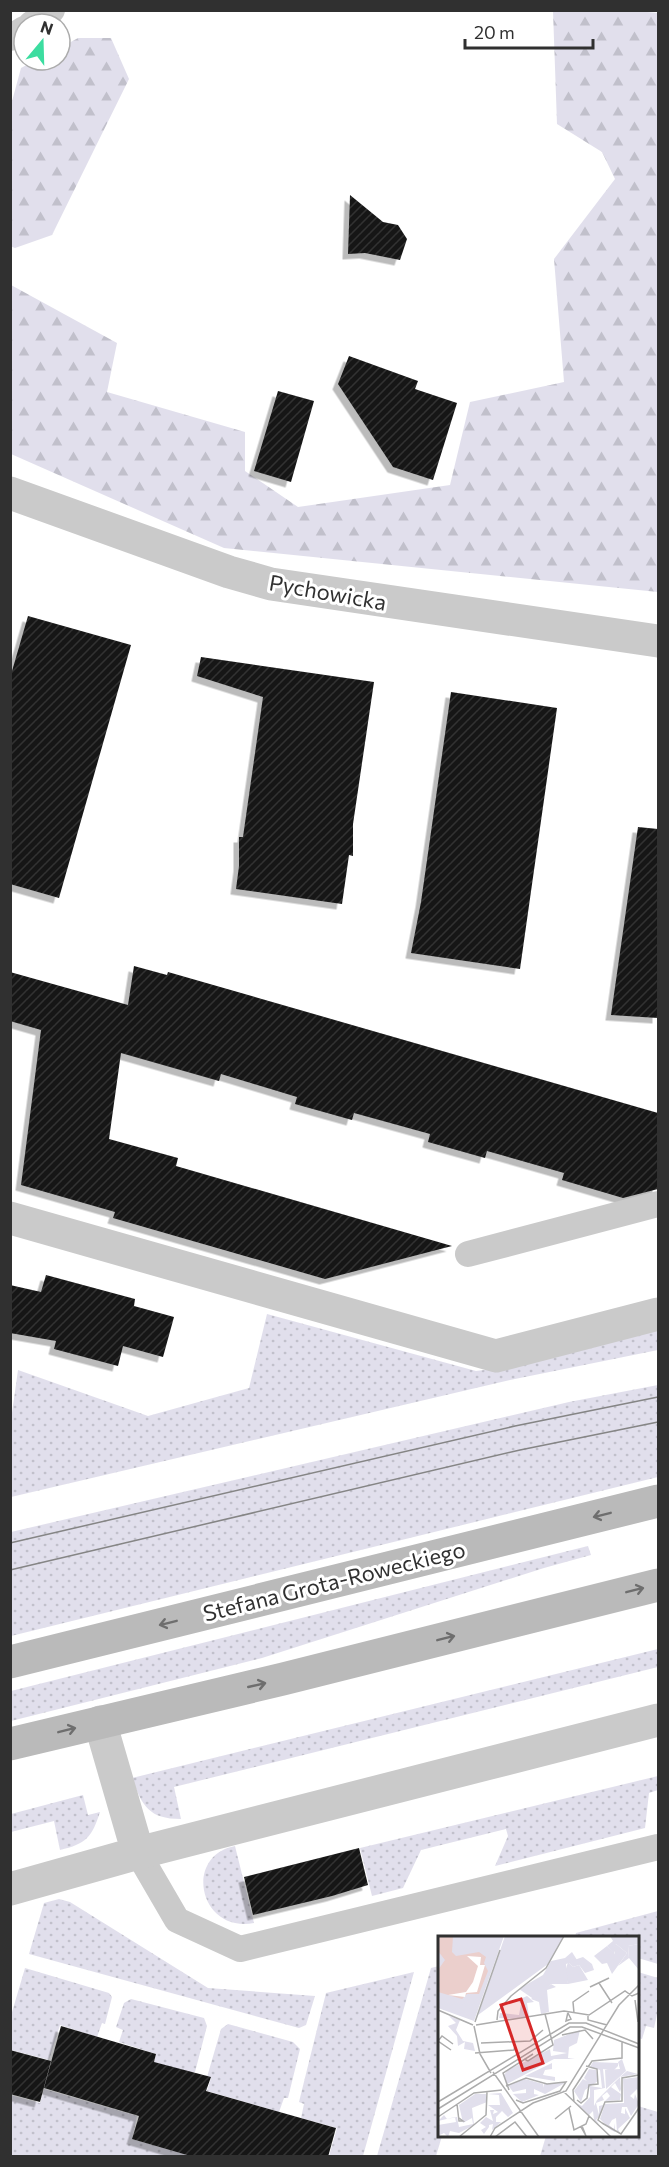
<svg xmlns="http://www.w3.org/2000/svg" width="669" height="2167" viewBox="0 0 669 2167" font-family="Commissioner,sans-serif">
  <defs>
    <pattern id="grass-dots" width="8" height="8" patternUnits="userSpaceOnUse" patternTransform="scale(1.5)"><rect width="8" height="8" fill="#e1dfec"/><path d="M2 2h.1M6 6h.1" fill="none" stroke="#c1c0cb" stroke-width="1.8" stroke-linecap="round"/></pattern>
    <pattern id="forest-firs" width="22" height="20" patternUnits="userSpaceOnUse" patternTransform="scale(1.5)"><rect width="22" height="20" fill="#e1dfec"/><path d="M5 1l3.5 6h-7zM16 11l3.5 6h-7z" fill="#c1c0cb"/></pattern>
    <pattern id="building-hatch" width="6" height="6" patternUnits="userSpaceOnUse" patternTransform="scale(1.5)"><rect width="6" height="6" fill="#171717"/><path d="M-1 1l2-2M0 6l6-6M5 7l2-2" fill="none" stroke="#303030"/></pattern>
    <filter id="shadow"><feDropShadow dx="-5.5" dy="5.5" stdDeviation="0" flood-color="#0004"/></filter>
  </defs>
  <rect width="100%" height="100%" fill="#fff"/>
  <path fill="url(#grass-dots)" d="M 267,1314 L 476,1371 L 508,1367 L 658,1330 L 658,1350 L 510,1380 L 11,1497 L 11,1420 L 18,1370 L 148,1416 L 249,1388 Z
    M 658,1385 L 658,1477 L 11,1636 L 11,1532 L 569,1402 Z
    M 588,1546 L 591,1555 L 544,1568 L 262,1658 L 11,1721 L 11,1691 Z
    M 658,1649 L 658,1667 L 174,1787 L 181,1819 C 149,1819 142,1806 132,1778 Z
    M 658,1776 L 658,1790 L 649,1793 L 645,1828 L 495,1866 L 508,1836 L 506,1829 L 421,1850 L 403,1888 L 372,1896 L 360,1848 Z
    M 83,1795 L 88,1815 L 100,1812 C 92,1837 86,1844 60,1850 L 54,1821 L 11,1832 L 11,1814 Z
    M 235,1846 L 254,1923 C 199,1933 183,1856 235,1846 Z
    M 59,1899 L 70,1902 L 208,1988 L 315,1996 L 306,2025 L 299,2028 L 29,1954 L 44,1903 Z
    M 658,1911 L 658,1964 L 638,1958 L 638,1938 L 575,1937 L 576,1933 Z
    M 439,1966 L 440,2136 L 442,2136 L 436,2156 L 377,2156 L 431,1968 Z
    M 25,1968 L 109,1993 L 112,1997 L 105,2024 L 102,2023 L 97,2037 L 60,2025 L 49,2060 L 11,2050 L 10,2019 Z
    M 414,1972 L 363,2156 L 329,2156 L 337,2128 L 301,2118 L 304,2104 L 299,2102 L 326,1993 Z
    M 638,1972 L 658,1978 L 658,2010 L 654,2028 L 646,2026 L 642,2039 L 638,2038 Z
    M 131,1999 L 204,2018 L 207,2026 L 195,2072 L 192,2072 L 187,2086 L 151,2075 L 156,2054 L 119,2042 L 123,2030 L 116,2027 L 124,2003 Z
    M 228,2024 L 293,2042 L 300,2049 L 288,2098 L 284,2098 L 279,2112 L 207,2091 L 211,2078 L 207,2077 L 221,2029 Z
    M 44,2089 L 137,2116 L 132,2139 L 192,2156 L 11,2156 L 10,2095 L 40,2103 Z
    M 638,2106 L 658,2112 L 658,2156 L 540,2156 L 546,2136 L 638,2136 Z"/>
  <path fill="url(#forest-firs)" d="M 626,10 L 658,13 L 658,592 L 224,548 L 11,454 L 11,285 L 117,343 L 107,392 L 245,432 L 245,471 L 298,507 L 450,485 L 470,402 L 564,382 L 554,259 L 615,179 L 602,152 L 557,124 L 553,11 Z
    M 78,38 L 111,38 L 129,79 L 52,235 L 15,248 L 10,246 L 11,105 L 21,68 L 36,60 L 60,60 L 60,48 Z"/>
  <path fill="url(#building-hatch)" filter="url(#shadow)" d="M 350,195 L 383,222 L 398,225 L 407,239 L 400,260 L 365,253 L 348,254 Z
    M 349,356 L 418,381 L 415,389 L 457,403 L 433,480 L 393,467 L 338,384 Z
    M 278,391 L 314,401 L 291,482 L 254,471 Z
    M 28,616 L 131,645 L 59,898 L 10,884 L 10,678 Z
    M 201,657 L 374,682 L 353,824 L 353,856 L 349,855 L 342,904 L 236,889 L 239,866 L 239,837 L 243,837 L 263,697 L 197,676 Z
    M 451,692 L 557,708 L 520,969 L 411,953 L 421,902 Z
    M 638,827 L 658,829 L 658,1018 L 611,1015 Z
    M 134,966 L 167,975 L 168,972 L 658,1113 L 658,1189 L 623,1198 L 562,1180 L 564,1173 L 487,1151 L 485,1158 L 428,1142 L 430,1134 L 354,1113 L 352,1120 L 295,1104 L 297,1097 L 221,1074 L 219,1081 L 121,1053 L 109,1139 L 178,1158 L 176,1166 L 452,1246 L 325,1279 L 113,1218 L 115,1212 L 21,1185 L 41,1030 L 10,1021 L 10,972 L 128,1005 Z
    M 46,1275 L 135,1299 L 134,1306 L 174,1317 L 163,1357 L 123,1346 L 118,1366 L 54,1349 L 56,1341 L 10,1333 L 10,1285 L 41,1292 Z
    M 359,1848 L 368,1885 L 332,1896 L 253,1915 L 244,1877 Z
    M 61,2026 L 156,2054 L 154,2062 L 211,2077 L 206,2091 L 336,2128 L 328,2157 L 194,2157 L 132,2139 L 139,2116 L 44,2088 Z
    M 10,2050 L 51,2061 L 40,2102 L 10,2094 Z"/>
  <g fill="none" stroke-linecap="round" stroke-linejoin="round">
    <path stroke="#cacaca" stroke-width="26" d="M 31,24 L 52,10
      M 10,38 L 24,29
      M 468,1254 L 658,1204
      M 138,1853 L 177,1920 L 240,1949 L 658,1847"/>
    <path stroke="#cacaca" stroke-width="33" d="M 10,493 L 229,572 L 271,584 L 658,641
      M 10,1218 L 496,1356 L 658,1314
      M 100,1722 L 138,1853
      M 10,1889 L 138,1853 L 658,1720"/>
    <path stroke="#bababa" stroke-width="33" d="M 10,1662 L 658,1501
      M 10,1744 L 283,1679 L 658,1585"/>
    <path stroke="#858585" stroke-width="1.5" d="M 10,1543 L 515,1426 L 658,1397
      M 10,1570 L 520,1450 L 658,1422"/>
  </g>
  <defs><path id="oneway-shaft" d="M-6 0H5M1.5-3L5.5 0L1.5 3" fill="none" stroke-width="1.6" stroke-linecap="round" stroke-linejoin="round" transform="scale(1.5)"/></defs>
  <g stroke="#6e6e6e">
    <use href="#oneway-shaft" transform="translate(602 1515) rotate(166)"/>
    <use href="#oneway-shaft" transform="translate(635 1590) rotate(-14)"/>
    <use href="#oneway-shaft" transform="translate(168 1623) rotate(166)"/>
    <use href="#oneway-shaft" transform="translate(446 1638) rotate(-14)"/>
    <use href="#oneway-shaft" transform="translate(257 1685) rotate(-13)"/>
    <use href="#oneway-shaft" transform="translate(67 1730) rotate(-14)"/>
  </g>
  <g text-anchor="middle" dominant-baseline="central" stroke-width="6" stroke-linejoin="round" paint-order="stroke">
    <g font-size="22" fill="#303030" stroke="#fff">
      <text transform="translate(328 592) rotate(10)">Pychowicka</text>
      <text transform="translate(334 1581) rotate(-14)">Stefana Grota-Roweckiego</text>
    </g>
  </g>
  <g transform="translate(438 1936)">
    <rect width="201" height="201" fill="#fff"/>
    <path d="M 178,8 L 189,17 L 174,38 L 169,27 L 164,28 L 156,20 L 169,10 L 177,18 L 175,11 ZM 201,8 L 201,34 L 191,22 L 190,10 ZM 145,21 L 154,28 L 156,34 L 147,37 L 141,29 L 135,31 L 130,26 ZM 113,48 L 118,51 L 109,54 L 111,76 L 103,78 L 101,66 L 93,63 ZM 142,94 L 139,107 L 131,111 L 130,122 L 137,123 L 116,123 L 69,148 L 66,139 L 70,134 L 112,113 L 113,120 L 129,117 L 115,115 L 116,104 ZM 155,126 L 180,127 L 180,130 L 175,135 L 165,133 L 167,152 L 156,154 L 156,170 L 159,164 L 182,141 L 189,135 L 200,138 L 182,141 L 183,153 L 182,156 L 177,147 L 173,151 L 183,158 L 182,164 L 167,165 L 172,160 L 169,156 L 164,160 L 166,164 L 158,167 L 161,179 L 161,170 L 165,169 L 163,178 L 158,184 L 161,188 L 156,184 L 155,175 L 151,179 L 138,167 L 144,170 L 152,161 L 152,150 L 164,152 L 162,134 L 152,131 ZM 151,133 L 158,134 L 160,145 L 147,154 L 143,166 L 136,155 L 145,143 L 149,145 L 146,142 ZM 201,141 L 201,165 L 199,153 L 192,160 L 196,163 L 197,158 L 201,168 L 193,180 L 189,171 L 184,171 L 183,177 L 187,178 L 187,172 L 192,182 L 180,193 L 182,197 L 179,196 L 178,182 L 174,184 L 171,189 L 176,193 L 177,187 L 177,196 L 173,194 L 162,183 L 167,168 L 186,167 L 185,143 ZM 87,143 L 105,148 L 105,152 L 106,148 L 127,147 L 107,158 L 96,153 L 96,158 L 101,159 L 84,166 L 75,158 L 88,157 L 88,153 L 75,156 L 70,149 ZM 63,157 L 75,177 L 70,181 L 64,175 L 58,181 L 58,186 L 63,186 L 54,194 L 55,188 L 51,189 L 51,191 L 46,198 L 43,194 L 48,191 L 42,187 L 48,181 L 55,185 L 52,174 L 56,174 L 55,178 L 60,176 L 50,169 L 62,169 L 61,159 L 50,158 ZM 37,158 L 48,158 L 49,166 L 34,172 L 36,189 L 21,197 L 12,195 L 10,201 L 6,197 L 0,200 L 0,189 L 18,186 L 17,181 L 0,185 L 6,179 L 9,183 L 19,181 L 21,191 L 35,188 L 34,182 L 25,187 L 21,169 Z" fill="#e1dfec"/>
    <path d="M 172,0 L 201,0 L 201,8 L 190,10 L 191,22 L 180,30 L 189,17 L 178,8 L 176,18 L 169,10 L 175,5 ZM 130,26 L 135,31 L 141,29 L 150,44 L 130,48 L 127,36 ZM 89,60 L 96,66 L 89,67 L 91,80 L 76,83 L 61,82 L 62,77 L 81,79 L 83,68 L 80,64 ZM 11,80 L 22,84 L 18,94 L 25,105 L 35,107 L 37,115 L 26,113 L 27,106 L 20,110 L 19,100 L 10,90 L 18,87 Z" fill="#e1dfec"/>
    <path d="M 134,16 L 139,24 L 128,28 L 130,48 L 113,48 L 97,64 L 81,53 L 105,39 L 113,25 L 127,22 Z" fill="#e1dfec"/>
    <path d="M 0,0 L 66,0 L 36,85 L 0,72 ZM 67,0 L 126,0 L 110,28 L 40,79 ZM 184,123 L 188,135 L 168,153 L 167,134 L 182,133 L 180,126 ZM 114,127 L 114,133 L 107,134 L 105,139 L 117,141 L 117,145 L 87,140 Z" fill="#e1dfec"/>
    <path d="M 0,0 L 15,0 L 14,16 L 18,20 L 41,16 L 48,21 L 46,27 L 50,35 L 41,58 L 29,58 L 24,63 L 0,56 L 0,34 L 7,24 L 0,15 Z" fill="#ebcfcc"/>
    <path d="M 29,20 L 43,21 L 42,29 L 47,29 L 39,56 L 28,57 L 27,61 L 10,59 L 28,56 L 35,46 L 40,30 Z" fill="#fff"/>
    <path fill="none" stroke="#acacac" stroke-width="1.5" d="M 161,47 L 174,67M 152,51 L 171,42M 197,64 L 200,86M 0,74 L 35,89M 130,76 L 128,85 L 133,83 L 130,77M 136,77 L 135,66 L 151,55M 150,80 L 150,84 L 169,89M 59,84 L 60,75 L 73,60 L 108,32 L 126,0M 37,86 L 62,14M 38,89 L 126,75 L 151,79 L 187,55 L 194,60 L 201,57M 36,90 L 42,118 L 53,137M 124,99 L 147,94 L 155,103M 43,107 L 92,105 L 105,94M 13,114 L 0,105 L 4,100 L 15,108M 37,117 L 76,114 L 77,110M 86,123 L 90,125 L 115,109 L 107,78M 55,136 L 101,201M 68,150 L 88,142 L 109,148 L 128,146 L 122,155 L 85,167 L 78,164M 71,154 L 65,137 L 95,118M 125,155 L 173,201M 139,164 L 143,167 L 149,162 L 151,149 L 160,148 L 159,133 L 148,130M 0,166 L 131,87 L 148,87 L 201,108M 136,166 L 135,154 L 154,125 L 184,122 L 184,106M 19,168 L 21,185 L 25,185 L 21,182M 131,172 L 136,194 L 148,188 L 151,180M 0,173 L 132,91 L 144,91 L 201,112M 0,181 L 36,157 L 64,154M 117,183 L 133,170M 164,187 L 160,184 L 167,166 L 184,165 L 184,142 L 201,139M 164,187 L 183,198 L 201,172M 143,191 L 148,200 L 144,190M 21,201 L 48,179 L 49,156M 52,201 L 57,192 L 95,167 L 128,155 L 181,69 L 201,49M 57,201 L 77,186 L 89,201"/>
    <path fill="#d62828" fill-opacity="0.15" stroke="#d62828" stroke-width="3" d="M 83,63 L 105,127 L 85,134 L 63,69 Z"/>
    <rect width="201" height="201" fill="none" stroke="#303030" stroke-width="3"/>
  </g>
  <rect width="669" height="2167" fill="none" stroke="#303030" stroke-width="24"/>
  <g transform="translate(42 42) rotate(19)"><circle r="28" fill="#ffffff" stroke="#acacac" stroke-width="1.5"/>
  <path d="M0-4.5L10 22L0 15L-10 22Z" fill="#3cdda0"/>
  <text y="-9" font-size="16" font-weight="bold" text-anchor="middle" fill="#303030">N</text>
  </g>
  <path d="M465 39v9h128v-9" fill="none" stroke="#303030" stroke-width="3"/>
  <text x="474" y="39" font-size="18" fill="#303030" stroke="#ffffff" stroke-width="4.5" paint-order="stroke">20 m</text>
</svg>
